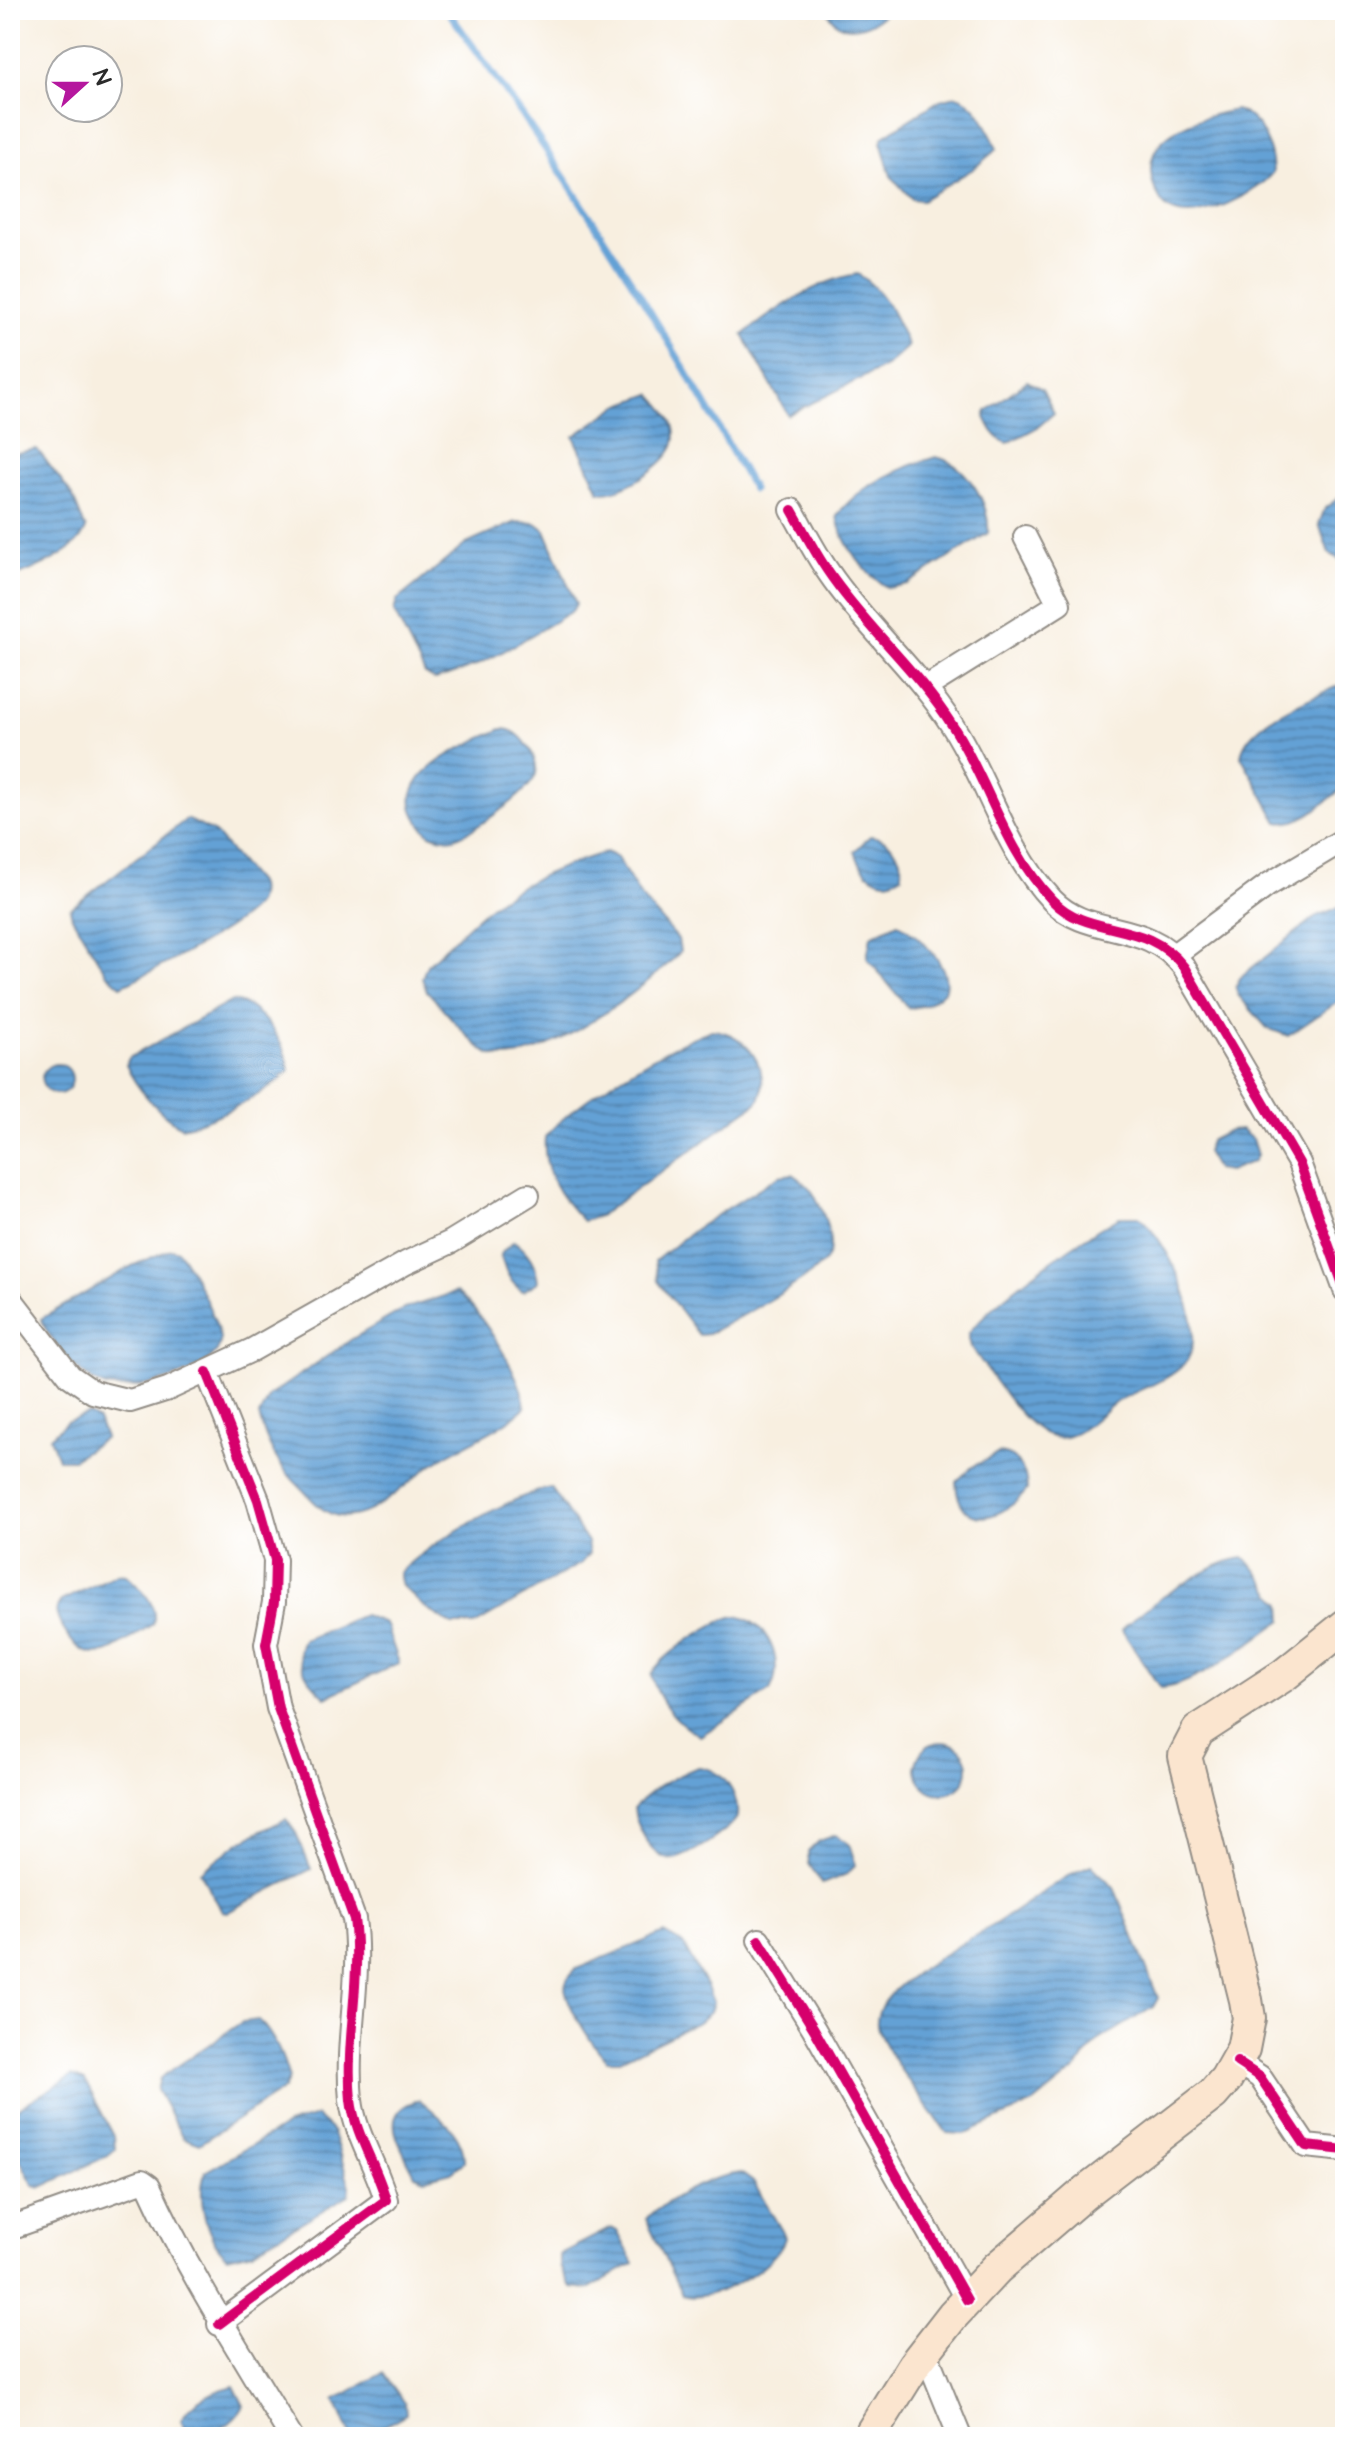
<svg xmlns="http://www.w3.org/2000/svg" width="1355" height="2447" viewBox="0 0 1355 2447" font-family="'Architects Daughter',sans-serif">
  <defs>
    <pattern id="water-rules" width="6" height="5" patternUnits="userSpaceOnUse" patternTransform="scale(2)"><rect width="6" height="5" fill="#64a1d5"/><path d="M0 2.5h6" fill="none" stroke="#5383ad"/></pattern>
  </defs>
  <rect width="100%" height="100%" fill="#fff"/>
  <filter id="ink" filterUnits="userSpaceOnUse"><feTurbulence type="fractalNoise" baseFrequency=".0125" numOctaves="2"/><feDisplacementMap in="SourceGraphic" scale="16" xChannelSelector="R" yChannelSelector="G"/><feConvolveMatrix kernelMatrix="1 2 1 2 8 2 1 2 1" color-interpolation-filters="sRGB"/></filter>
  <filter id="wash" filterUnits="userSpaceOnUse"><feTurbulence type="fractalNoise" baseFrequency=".006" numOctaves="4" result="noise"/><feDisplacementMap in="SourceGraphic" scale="32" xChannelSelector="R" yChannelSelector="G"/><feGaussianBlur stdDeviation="1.8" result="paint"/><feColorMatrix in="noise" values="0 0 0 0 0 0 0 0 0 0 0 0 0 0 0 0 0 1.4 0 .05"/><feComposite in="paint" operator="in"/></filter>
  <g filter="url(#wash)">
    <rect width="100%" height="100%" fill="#f8efe0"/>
    <path fill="url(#water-rules)" stroke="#486680" stroke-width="2" d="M 827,10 L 889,10 C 871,27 841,40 827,10 Z
      M 956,96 C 978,100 989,130 997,149 L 973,169 L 922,200 L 912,199 L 891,176 L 881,142 L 884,136 L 940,100 Z
      M 1235,110 C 1261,117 1272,147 1273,172 C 1257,193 1200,223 1173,211 C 1162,207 1158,196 1154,187 C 1137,136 1194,118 1235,110 Z
      M 858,274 C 884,290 896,319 908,346 L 886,366 L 788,415 L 743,335 C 775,310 817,280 858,274 Z
      M 1027,381 L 1042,389 L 1054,413 L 1038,427 L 1008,443 C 996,440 990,428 985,417 L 987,411 Z
      M 651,394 C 663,406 679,424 674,443 C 670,463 619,497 599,491 L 574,436 L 618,406 Z
      M 37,449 L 72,495 L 86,529 C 76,554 33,569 10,579 L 10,454 Z
      M 936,457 C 966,463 991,504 988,533 L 907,584 L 888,588 C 865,574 841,543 837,516 C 858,486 902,467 936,457 Z
      M 1345,493 L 1345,563 L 1329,553 L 1319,524 L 1325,508 Z
      M 516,522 L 536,523 L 545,530 L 576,604 L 572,611 C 529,636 483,668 434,680 L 425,674 L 394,612 L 397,600 L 466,544 Z
      M 1338,686 L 1345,686 L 1345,786 C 1327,800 1302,827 1278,822 L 1241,756 C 1246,722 1309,699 1338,686 Z
      M 502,729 C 512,729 521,736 527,745 C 532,751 538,766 536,774 C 531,792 473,832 454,838 C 446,840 438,837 430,834 C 373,781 462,747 502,729 Z
      M 187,819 L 215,833 L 259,885 C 260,891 260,897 257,903 C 241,927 149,973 121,986 L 106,973 L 72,917 L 70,909 Z
      M 870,836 C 890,838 903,855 902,875 C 881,890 861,873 855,851 Z
      M 606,852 L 617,858 L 641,897 L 678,939 L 680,952 C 649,985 538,1070 492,1055 C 476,1050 441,1005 427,991 L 422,978 L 427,965 C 449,945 469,923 492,905 C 524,880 568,864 606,852 Z
      M 1345,905 L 1345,997 L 1288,1036 L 1267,1028 L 1238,995 L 1236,988 L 1239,978 L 1317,916 Z
      M 898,923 C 917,935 954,966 944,991 C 933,1002 924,1007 908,1008 L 867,958 L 871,936 Z
      M 232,1001 C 260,1004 287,1044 289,1071 C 266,1094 213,1121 181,1127 C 159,1113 137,1090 126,1065 L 129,1058 Z
      M 712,1030 C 747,1032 773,1072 758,1102 L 599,1216 L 583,1221 C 559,1197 542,1171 545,1137 C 576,1100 667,1046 712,1030 Z
      M42 1079a15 15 0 1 1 30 0a15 15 0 1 1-30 0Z
      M 1241,1130 L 1252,1139 L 1257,1155 L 1254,1161 L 1229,1171 L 1216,1169 L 1206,1152 L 1210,1141 L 1229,1131 Z
      M 793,1174 C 811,1185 818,1199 825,1219 C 828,1230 833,1245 828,1256 C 820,1276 731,1321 708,1334 L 699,1335 L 658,1281 L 655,1261 L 695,1229 L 779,1176 Z
      M 1119,1217 L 1139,1217 C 1167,1238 1213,1334 1184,1364 C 1165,1384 1137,1388 1115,1403 C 1099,1414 1075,1443 1053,1437 C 1022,1428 991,1373 971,1347 L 968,1334 C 997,1296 1077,1241 1119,1217 Z
      M 514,1241 C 528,1251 537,1266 538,1282 L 523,1291 C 510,1285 504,1267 500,1254 Z
      M 171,1249 L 178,1251 C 189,1264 219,1322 220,1340 C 223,1372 127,1395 103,1386 C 78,1375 51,1343 41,1319 L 132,1266 Z
      M 456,1292 C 480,1309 523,1378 525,1407 C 498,1433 461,1444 431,1465 C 405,1483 361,1535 324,1510 C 316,1505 309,1496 302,1489 C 279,1467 267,1446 259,1416 L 269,1396 L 352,1339 L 404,1309 Z
      M 88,1414 L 98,1420 L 105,1438 L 73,1459 L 58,1459 L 50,1437 L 66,1422 Z
      M 999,1453 C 1018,1455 1027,1472 1027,1490 C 1004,1519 959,1535 956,1482 L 972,1467 Z
      M 551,1488 L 587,1542 L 589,1554 L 581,1563 L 474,1625 L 452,1625 L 423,1606 L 402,1586 L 399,1573 C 428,1544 510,1496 551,1488 Z
      M 1243,1558 C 1261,1569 1266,1591 1282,1604 L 1283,1620 C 1251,1641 1198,1686 1160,1688 L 1122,1630 C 1143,1607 1213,1561 1243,1558 Z
      M 117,1574 L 126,1575 C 140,1588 159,1604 153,1624 C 117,1645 92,1676 64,1630 C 58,1619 52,1612 61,1601 Z
      M 363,1615 L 385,1623 L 399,1663 L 326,1697 C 311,1685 291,1659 303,1640 Z
      M 735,1616 C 768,1620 786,1663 770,1691 L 700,1736 C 675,1722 659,1702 651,1675 C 661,1655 713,1622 735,1616 Z
      M916 1768a26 26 0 1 1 52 0a26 26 0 1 1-52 0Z
      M 698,1767 C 723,1769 739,1793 737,1817 C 731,1830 682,1862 668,1859 C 651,1856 635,1823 634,1808 C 649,1789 676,1776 698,1767 Z
      M 286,1819 L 296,1833 L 311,1869 L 228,1912 L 222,1911 L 200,1872 L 241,1841 Z
      M 836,1835 L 849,1844 L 856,1865 L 847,1874 L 822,1884 L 809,1864 L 808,1852 L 819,1841 Z
      M 1091,1865 L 1114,1887 L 1158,1998 L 1153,2007 L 1098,2041 L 1075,2070 L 1034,2103 L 964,2134 L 947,2133 C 931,2110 881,2049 877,2025 C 876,2017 881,2004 887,1998 C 918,1966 961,1945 998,1922 C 1030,1903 1056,1879 1091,1865 Z
      M 664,1933 L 683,1944 L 707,1987 L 713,2002 L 710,2012 L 700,2021 L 620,2060 L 607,2060 C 594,2048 570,2010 566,1992 C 563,1982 569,1976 576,1969 Z
      M 259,2020 C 275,2038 283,2056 289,2079 L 284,2089 L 199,2144 L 183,2138 L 157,2090 L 160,2078 L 242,2022 Z
      M 72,2076 L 85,2081 L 114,2136 L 115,2149 L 107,2156 L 40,2188 L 34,2186 L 10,2141 L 10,2113 Z
      M 420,2100 C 440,2117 465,2134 464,2162 L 451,2172 L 425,2179 L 415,2175 C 402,2147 374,2111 420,2100 Z
      M 316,2116 L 332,2130 L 350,2186 L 349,2195 L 252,2251 L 228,2257 C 205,2239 197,2198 205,2172 L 287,2125 Z
      M 741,2173 L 753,2182 L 782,2231 L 785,2238 C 776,2267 711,2305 682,2295 L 646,2219 C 670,2197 708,2177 741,2173 Z
      M 611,2228 L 617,2231 L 634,2263 L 588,2289 L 571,2287 L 560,2266 L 560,2254 Z
      M 383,2373 L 405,2403 L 406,2414 L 368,2435 L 352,2437 L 335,2400 Z
      M 234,2386 L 244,2406 C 233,2425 212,2437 190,2437 L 181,2420 C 190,2401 214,2391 234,2386 Z"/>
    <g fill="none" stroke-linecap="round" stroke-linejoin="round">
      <path stroke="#64a1d5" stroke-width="7" d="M 447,10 C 559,162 662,322 753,489"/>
    </g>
  </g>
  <g filter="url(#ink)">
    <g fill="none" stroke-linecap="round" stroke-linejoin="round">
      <g stroke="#928d86" stroke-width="26">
        <path id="street" d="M 792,510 C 804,531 815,553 829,573 C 865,626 917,670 952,725 C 989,782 1004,849 1052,900 C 1089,939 1145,917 1184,967 L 1299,1163 L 1345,1290
          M 925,688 L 1059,604 L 1025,537
          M 1174,955 L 1268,885 L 1345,839
          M 10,1298 L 70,1376 L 93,1392 L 130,1401 L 168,1389 L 252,1350 L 406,1263 L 451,1242 L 528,1195
          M 207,1372 L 258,1500 L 275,1560 L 274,1602 L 266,1644 L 278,1708 L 354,1919 C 362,1980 345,2039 351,2100 C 355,2135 377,2166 386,2200 L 219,2324
          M 759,1940 L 814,2029 L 967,2300
          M 1237,2062 L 1260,2077 L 1306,2146 L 1345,2150
          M 10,2228 L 142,2181 L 149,2186 C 189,2274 241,2353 291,2437
          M 925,2351 L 960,2437"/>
      </g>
      <g stroke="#928d86" stroke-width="36">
        <path id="secondary" d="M 869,2437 L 914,2365 L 953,2315 L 997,2268 L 1082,2195 L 1213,2094 L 1226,2079 L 1243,2049 L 1249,2018 L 1246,2000 L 1185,1756 L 1198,1731 L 1284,1675 L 1345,1626"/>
      </g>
      <use href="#street" stroke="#fff" stroke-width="22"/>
      <use href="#secondary" stroke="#fbe5cf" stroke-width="32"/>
      <g stroke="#fff" stroke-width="15">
        <path id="cycleway" d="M 792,510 C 804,531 815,553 829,573 C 865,626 917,670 952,725 C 989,782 1004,849 1052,900 C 1089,939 1145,917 1184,967 L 1299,1163 L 1345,1290
          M 207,1372 L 258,1500 L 275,1560 L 274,1602 L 266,1644 L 278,1708 L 354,1919 C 362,1980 345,2039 351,2100 C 355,2135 377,2166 386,2200 L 219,2324
          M 759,1940 L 814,2029 L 967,2300
          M 1237,2062 L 1260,2077 L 1306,2146 L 1345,2150"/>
      </g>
      <use href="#cycleway" stroke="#d6006c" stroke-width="10"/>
    </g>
  </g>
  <rect width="1355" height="2447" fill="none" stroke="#fff" stroke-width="40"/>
  <g transform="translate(84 84) rotate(69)"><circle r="38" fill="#ffffff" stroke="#aaaaaa" stroke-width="2"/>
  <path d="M0-6L14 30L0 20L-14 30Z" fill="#b5179e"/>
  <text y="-12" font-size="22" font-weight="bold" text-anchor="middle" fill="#2b2b2b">N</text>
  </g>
</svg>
